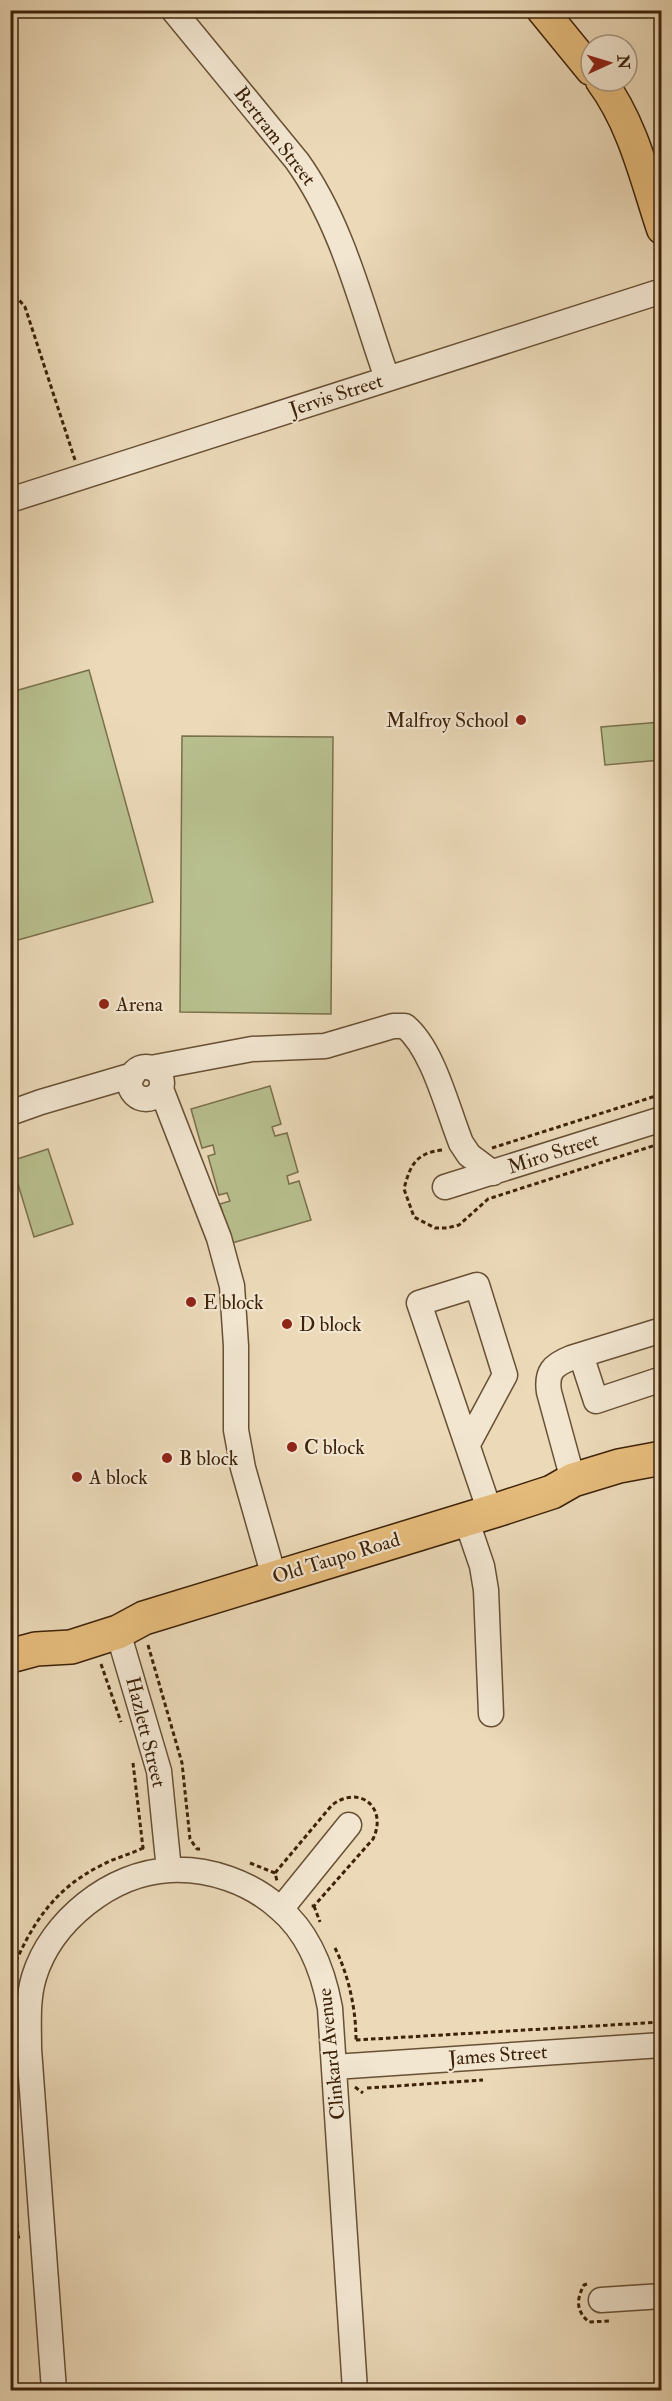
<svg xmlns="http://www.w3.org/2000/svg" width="672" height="2401" viewBox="0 0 672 2401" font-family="'IM FELL Double Pica',serif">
  <rect width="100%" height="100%" fill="#ebd9b8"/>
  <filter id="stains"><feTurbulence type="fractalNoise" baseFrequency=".00333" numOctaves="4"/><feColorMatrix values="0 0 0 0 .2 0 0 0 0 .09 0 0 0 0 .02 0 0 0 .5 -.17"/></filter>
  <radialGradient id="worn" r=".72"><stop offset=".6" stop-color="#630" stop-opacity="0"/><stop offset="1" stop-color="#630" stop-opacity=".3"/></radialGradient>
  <path fill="#b8bf8e" stroke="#7a704c" stroke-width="1.5" d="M 89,670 L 153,902 L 11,942 L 11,692 Z
    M 661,722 L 661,760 L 605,765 L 601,727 Z
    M 182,736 L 333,737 L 331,1014 L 180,1012 Z
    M 270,1086 L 281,1124 L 272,1127 L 275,1136 L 287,1133 L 298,1172 L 287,1176 L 289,1184 L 299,1181 L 311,1220 L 232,1243 L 220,1204 L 230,1201 L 227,1193 L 219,1195 L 208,1156 L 215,1154 L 213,1145 L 202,1148 L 191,1109 Z
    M 48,1149 L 73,1224 L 34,1237 L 11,1161 Z"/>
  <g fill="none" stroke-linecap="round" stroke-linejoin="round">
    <g stroke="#685035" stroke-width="27">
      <path id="minor" d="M 173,10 L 297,161 C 343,225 361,305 387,378
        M 10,500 L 662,291
        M130 1083a16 16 0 1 1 32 0a16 16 0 1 1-32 0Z
        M 151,1068 L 252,1049 L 325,1046 L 393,1026 L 405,1026 C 433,1049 447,1108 461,1143 L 469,1155 L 493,1173
        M 161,1089 L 219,1238 L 232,1286 L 236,1346 L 236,1430 L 243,1468 L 274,1577
        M 10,1113 L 41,1102 L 133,1075
        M 445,1187 L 662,1119
        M 581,1355 L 596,1401 L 662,1379
        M 468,1444 L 505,1375 L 477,1285 L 419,1303 L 490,1512
        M 573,1480 L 549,1392 C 546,1372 553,1365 571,1358 L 662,1330
        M 466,1519 L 482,1566 L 486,1590 L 491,1714
        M 118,1632 L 159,1771 L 169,1870
        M 281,1909 L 349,1825
        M 334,2067 L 662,2045
        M 601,2300 L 662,2296
        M 54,2390 L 29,2049 C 29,2025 27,2000 34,1977 C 51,1921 111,1873 170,1870 C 209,1868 250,1882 279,1908 C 309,1933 323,1970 330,2008 L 355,2390"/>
    </g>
    <g stroke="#3d2209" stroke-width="33">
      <path id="major" d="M 542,10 L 591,70
        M 601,81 C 633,124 645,178 662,229"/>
    </g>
    <g stroke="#3d2209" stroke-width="36">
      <path id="highway" d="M 10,1656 L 36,1649 L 71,1647 L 118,1632 L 144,1618 L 500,1509 L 552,1492 L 573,1480 L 619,1466 L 662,1458"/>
    </g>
    <path stroke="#3d2209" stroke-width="3" stroke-dasharray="4.5 3" stroke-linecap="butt" d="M 10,289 L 25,307 L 75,460
      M 492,1148 L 662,1094
      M 442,1150 C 416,1153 410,1165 404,1189 L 414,1217 L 435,1228 L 447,1228 L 459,1225 L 488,1199 L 662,1143
      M 148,1645 L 182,1763 L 190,1839 L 197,1849 L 201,1849
      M 101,1664 L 121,1722
      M 133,1763 L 143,1848 L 146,1850
      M 250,1863 L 275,1873 L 277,1881
      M 275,1873 L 332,1805 C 360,1784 388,1808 373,1839 L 314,1906 L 309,1906
      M 314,1906 L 320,1922
      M 335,1948 C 349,1976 356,2010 356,2040
      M 10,1975 C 30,1927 52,1890 100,1866 C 114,1858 129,1855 143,1848
      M 356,2040 L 662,2022
      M 355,2087 L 363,2093
      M 367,2088 L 483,2080
      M 10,2126 L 18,2237
      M 10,2237 L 20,2237
      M 587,2284 L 584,2285 C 576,2300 576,2311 589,2322 L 609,2321"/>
    <use href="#minor" stroke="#f2e6d1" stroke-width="24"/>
    <use href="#major" stroke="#e6bc7c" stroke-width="30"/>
    <use href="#highway" stroke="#e6bc7c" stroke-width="33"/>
  </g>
  <g fill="#8f2418" stroke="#f2e6d1" stroke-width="2">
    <circle cx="521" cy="720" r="6"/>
    <circle cx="104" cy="1004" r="6"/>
    <circle cx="191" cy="1302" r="6"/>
    <circle cx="287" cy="1324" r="6"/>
    <circle cx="292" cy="1447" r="6"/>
    <circle cx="167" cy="1458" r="6"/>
    <circle cx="77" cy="1477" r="6"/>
  </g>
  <g text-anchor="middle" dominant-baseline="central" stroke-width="4.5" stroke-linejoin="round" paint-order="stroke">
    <g font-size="20" fill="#3d2209" stroke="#f2e6d1">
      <text transform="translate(275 136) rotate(52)">Bertram Street</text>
      <text transform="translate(336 395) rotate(-18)">Jervis Street</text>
      <text transform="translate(553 1153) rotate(-18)">Miro Street</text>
      <text transform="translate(336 1558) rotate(-17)">Old Taupo Road</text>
      <text transform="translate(146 1732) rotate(76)">Hazlett Street</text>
      <text transform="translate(331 2054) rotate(-96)">Clinkard Avenue</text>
      <text transform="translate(498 2055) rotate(-4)">James Street</text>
    </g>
    <g font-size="20" fill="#3d2209" stroke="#f2e6d1" text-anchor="start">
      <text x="509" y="720" text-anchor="end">Malfroy School</text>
      <text x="116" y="1004">Arena</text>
      <text x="203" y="1302">E block</text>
      <text x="299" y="1324">D block</text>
      <text x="304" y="1447">C block</text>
      <text x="179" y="1458">B block</text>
      <text x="89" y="1477">A block</text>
    </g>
  </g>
  <rect width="672" height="2401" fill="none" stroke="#ebd9b8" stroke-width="36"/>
  <rect x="12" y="12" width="648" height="2377" fill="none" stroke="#3d2209" stroke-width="3"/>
  <rect x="18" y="18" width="636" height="2365" fill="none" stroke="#3d2209" stroke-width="1.5"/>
  <g transform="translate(609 63) rotate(86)"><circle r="28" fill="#f2e6d1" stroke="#aa9881" stroke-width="1.5"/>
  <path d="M0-4.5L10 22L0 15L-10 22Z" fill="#8f2418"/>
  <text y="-9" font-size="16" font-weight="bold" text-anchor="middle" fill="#3d2209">N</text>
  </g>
  <rect width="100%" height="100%" filter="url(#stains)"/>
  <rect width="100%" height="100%" fill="url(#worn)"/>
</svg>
